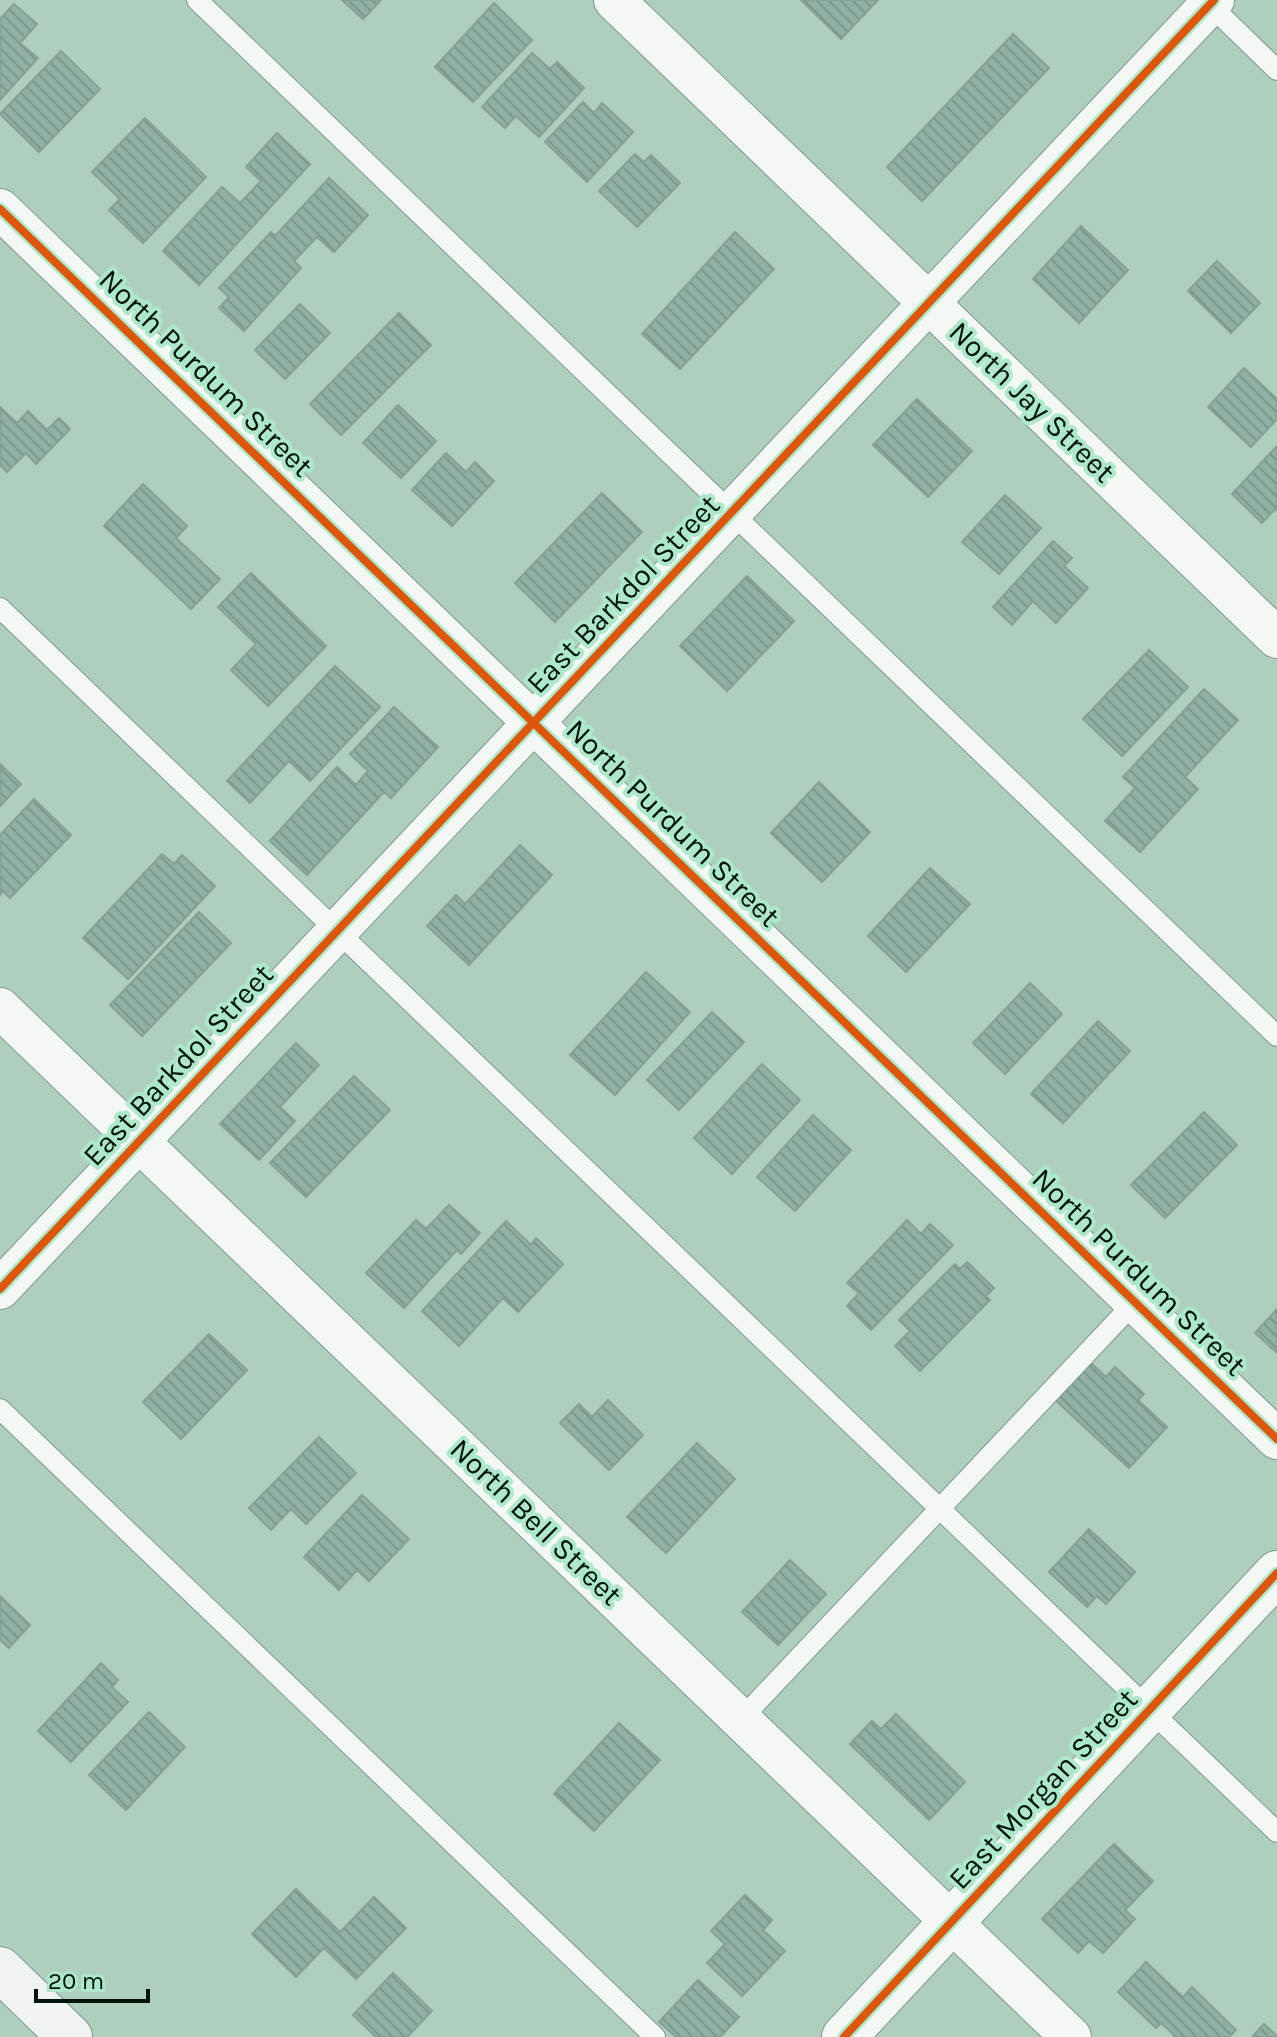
<svg xmlns="http://www.w3.org/2000/svg" width="1277" height="2037" viewBox="0 0 1277 2037" font-family="Karla,sans-serif">
  <defs>
    <pattern id="building-back-hatch" width="6" height="6" patternUnits="userSpaceOnUse" patternTransform="scale(2)"><rect width="6" height="6" fill="#90b2a3"/><path d="M-1 5l2 2M0 0l6 6M5-1l2 2" fill="none" stroke="#7a988b"/></pattern>
  </defs>
  <rect width="100%" height="100%" fill="#aecebe"/>
  <path fill="url(#building-back-hatch)" stroke="#87a094" stroke-width="2" d="M 342,0 L 381,0 L 363,19 Z
    M 801,0 L 878,0 L 841,39 Z
    M 494,3 L 532,40 L 473,102 L 435,67 Z
    M 14,4 L 37,24 L 20,43 L 38,58 L 0,100 L 0,19 Z
    M 1013,34 L 1049,68 L 922,201 L 887,167 Z
    M 61,51 L 100,89 L 39,152 L 0,114 Z
    M 532,53 L 550,69 L 557,62 L 584,88 L 539,137 L 516,116 L 505,128 L 482,107 Z
    M 583,102 L 594,113 L 602,103 L 633,132 L 587,182 L 545,142 Z
    M 145,118 L 206,177 L 143,243 L 109,210 L 120,199 L 92,172 Z
    M 277,133 L 310,164 L 199,285 L 163,251 L 222,187 L 240,203 L 261,181 L 246,167 Z
    M 635,154 L 644,162 L 651,155 L 680,183 L 637,227 L 599,191 Z
    M 329,178 L 368,215 L 334,252 L 317,237 L 294,261 L 301,268 L 244,331 L 219,308 L 229,297 L 219,288 L 271,232 L 275,236 Z
    M 1081,226 L 1128,270 L 1079,323 L 1033,279 Z
    M 735,232 L 774,269 L 680,369 L 642,334 Z
    M 1217,261 L 1260,303 L 1231,333 L 1188,291 Z
    M 300,304 L 330,333 L 285,379 L 255,350 Z
    M 399,313 L 431,345 L 341,435 L 310,404 Z
    M 1244,368 L 1277,399 L 1277,419 L 1251,447 L 1208,407 Z
    M 917,399 L 972,451 L 928,497 L 873,445 Z
    M 398,405 L 436,441 L 401,478 L 363,443 Z
    M 0,407 L 17,423 L 28,411 L 47,430 L 59,418 L 70,429 L 36,464 L 26,453 L 7,472 L 0,465 Z
    M 1277,446 L 1277,511 L 1275,509 L 1262,523 L 1232,494 Z
    M 446,453 L 466,472 L 475,462 L 494,481 L 452,526 L 412,490 Z
    M 143,484 L 187,526 L 176,538 L 220,579 L 191,609 L 104,526 Z
    M 602,493 L 642,532 L 555,622 L 515,583 Z
    M 1005,495 L 1041,528 L 999,574 L 962,542 Z
    M 1053,541 L 1072,558 L 1064,566 L 1088,588 L 1056,623 L 1033,601 L 1012,625 L 993,607 Z
    M 251,573 L 326,646 L 268,706 L 231,670 L 256,644 L 218,607 Z
    M 747,576 L 794,621 L 727,691 L 680,646 Z
    M 1149,650 L 1188,687 L 1122,756 L 1083,719 Z
    M 335,666 L 380,707 L 310,781 L 289,761 L 250,803 L 227,781 Z
    M 1204,689 L 1238,720 L 1185,777 L 1198,789 L 1140,852 L 1105,821 L 1135,788 L 1123,777 Z
    M 394,707 L 438,747 L 391,798 L 384,792 L 307,875 L 270,841 L 337,767 L 356,785 L 368,771 L 350,754 Z
    M 0,764 L 21,784 L 0,806 Z
    M 819,782 L 870,832 L 822,882 L 771,833 Z
    M 34,799 L 71,835 L 10,898 L 3,891 L 0,895 L 0,835 Z
    M 520,845 L 552,875 L 469,965 L 427,926 L 456,895 L 465,904 Z
    M 162,854 L 174,864 L 182,855 L 215,886 L 128,979 L 83,938 Z
    M 930,868 L 970,904 L 906,972 L 868,936 Z
    M 199,912 L 231,943 L 142,1036 L 110,1005 Z
    M 646,972 L 690,1012 L 615,1095 L 570,1055 Z
    M 1030,983 L 1062,1014 L 1005,1074 L 973,1043 Z
    M 712,1012 L 744,1042 L 679,1110 L 647,1080 Z
    M 1098,1021 L 1130,1051 L 1063,1123 L 1031,1094 Z
    M 296,1043 L 319,1065 L 280,1107 L 295,1121 L 259,1160 L 220,1124 Z
    M 762,1064 L 800,1100 L 732,1174 L 694,1138 Z
    M 354,1076 L 390,1110 L 306,1197 L 270,1163 Z
    M 1204,1112 L 1237,1145 L 1165,1218 L 1131,1185 Z
    M 813,1115 L 851,1150 L 795,1211 L 757,1177 Z
    M 449,1205 L 480,1233 L 461,1254 L 457,1250 L 404,1308 L 366,1273 L 416,1220 L 426,1229 Z
    M 907,1220 L 921,1234 L 930,1224 L 953,1245 L 871,1330 L 847,1306 L 859,1293 L 847,1283 Z
    M 506,1221 L 531,1245 L 536,1238 L 563,1264 L 518,1312 L 503,1298 L 459,1346 L 422,1311 Z
    M 967,1262 L 994,1288 L 986,1296 L 990,1300 L 920,1371 L 895,1346 L 910,1331 L 899,1320 L 955,1264 L 960,1269 Z
    M 1277,1309 L 1277,1353 L 1255,1333 Z
    M 209,1334 L 247,1370 L 181,1439 L 143,1402 Z
    M 1090,1362 L 1106,1377 L 1115,1367 L 1144,1394 L 1138,1400 L 1167,1427 L 1129,1468 L 1055,1400 Z
    M 608,1400 L 643,1435 L 609,1470 L 560,1423 L 579,1404 L 592,1417 Z
    M 319,1437 L 356,1473 L 306,1524 L 291,1509 L 271,1530 L 249,1508 Z
    M 697,1443 L 735,1479 L 666,1553 L 627,1517 Z
    M 362,1495 L 409,1539 L 369,1581 L 357,1570 L 339,1590 L 304,1557 Z
    M 1089,1529 L 1135,1572 L 1106,1604 L 1097,1596 L 1087,1607 L 1049,1572 Z
    M 790,1560 L 826,1594 L 778,1645 L 742,1612 Z
    M 0,1596 L 30,1625 L 9,1648 L 0,1640 Z
    M 101,1663 L 118,1680 L 112,1687 L 128,1702 L 71,1762 L 38,1731 Z
    M 149,1712 L 185,1747 L 126,1810 L 89,1775 Z
    M 896,1714 L 965,1782 L 929,1820 L 850,1744 L 872,1721 L 881,1729 Z
    M 619,1723 L 660,1760 L 594,1831 L 554,1794 Z
    M 1114,1844 L 1153,1881 L 1125,1910 L 1135,1919 L 1103,1953 L 1089,1941 L 1078,1953 L 1042,1919 Z
    M 296,1889 L 340,1932 L 374,1897 L 406,1928 L 356,1979 L 324,1948 L 296,1977 L 252,1934 Z
    M 745,1895 L 772,1920 L 763,1930 L 785,1951 L 742,1996 L 707,1963 L 725,1944 L 711,1931 Z
    M 1146,1962 L 1183,1997 L 1192,1987 L 1236,2030 L 1229,2037 L 1173,2037 L 1175,2036 L 1161,2023 L 1156,2028 L 1118,1992 Z
    M 393,1973 L 432,2011 L 407,2037 L 376,2037 L 353,2015 Z
    M 698,1980 L 739,2017 L 720,2037 L 676,2037 L 659,2022 Z
    M 1264,2024 L 1277,2036 L 1277,2037 L 1252,2037 Z"/>
  <g fill="none" stroke-linecap="round" stroke-linejoin="round">
    <g stroke="#819a8e" stroke-width="22">
      <path id="service" d="M 197,0 L 1277,1036
        M 1205,0 L 1277,70
        M 0,608 L 1277,1832
        M 0,1409 L 655,2037
        M 741,1719 L 1135,1302"/>
    </g>
    <g stroke="#819a8e" stroke-width="42">
      <path id="minor" d="M 614,0 L 1277,638
        M 0,209 L 1277,1439
        M 0,1008 L 1071,2037
        M 0,1289 L 1214,0"/>
    </g>
    <g stroke="#819a8e" stroke-width="46">
      <path id="tertiary" d="M 844,2037 L 1277,1573"/>
    </g>
    <g stroke="#819a8e" stroke-width="46">
      <path id="secondary" d="M 0,1969 L 70,2037"/>
    </g>
    <use href="#service" stroke="#f3f8f5" stroke-width="20"/>
    <use href="#minor" stroke="#f3f8f5" stroke-width="40"/>
    <use href="#tertiary" stroke="#f3f8f5" stroke-width="44"/>
    <use href="#secondary" stroke="#eff3f2" stroke-width="44"/>
    <g stroke="#aee8cb" stroke-width="13">
      <path id="cycleway" d="M 0,209 L 1277,1439
        M 0,1289 L 1214,0
        M 844,2037 L 1277,1573"/>
    </g>
    <use href="#cycleway" stroke="#dc560c" stroke-width="8"/>
  </g>
  <g text-anchor="middle" dominant-baseline="central" stroke-width="8" stroke-linejoin="round" paint-order="stroke">
    <g font-size="30" fill="#00140b" stroke="#aee8cb">
      <text transform="translate(206 373) rotate(44)">North Purdum Street</text>
      <text transform="translate(1032 402) rotate(44)">North Jay Street</text>
      <text transform="translate(623 594) rotate(-46)">East Barkdol Street</text>
      <text transform="translate(673 823) rotate(44)">North Purdum Street</text>
      <text transform="translate(178 1065) rotate(-47)">East Barkdol Street</text>
      <text transform="translate(1139 1272) rotate(44)">North Purdum Street</text>
      <text transform="translate(536 1522) rotate(44)">North Bell Street</text>
      <text transform="translate(1043 1789) rotate(-47)">East Morgan Street</text>
    </g>
  </g>
  <path d="M36 1989v12h112v-12" fill="none" stroke="#00140b" stroke-width="4"/>
  <text x="48" y="1989" font-size="24" fill="#00140b" stroke="#aee8cb" stroke-width="6" paint-order="stroke">20 m</text>
</svg>
